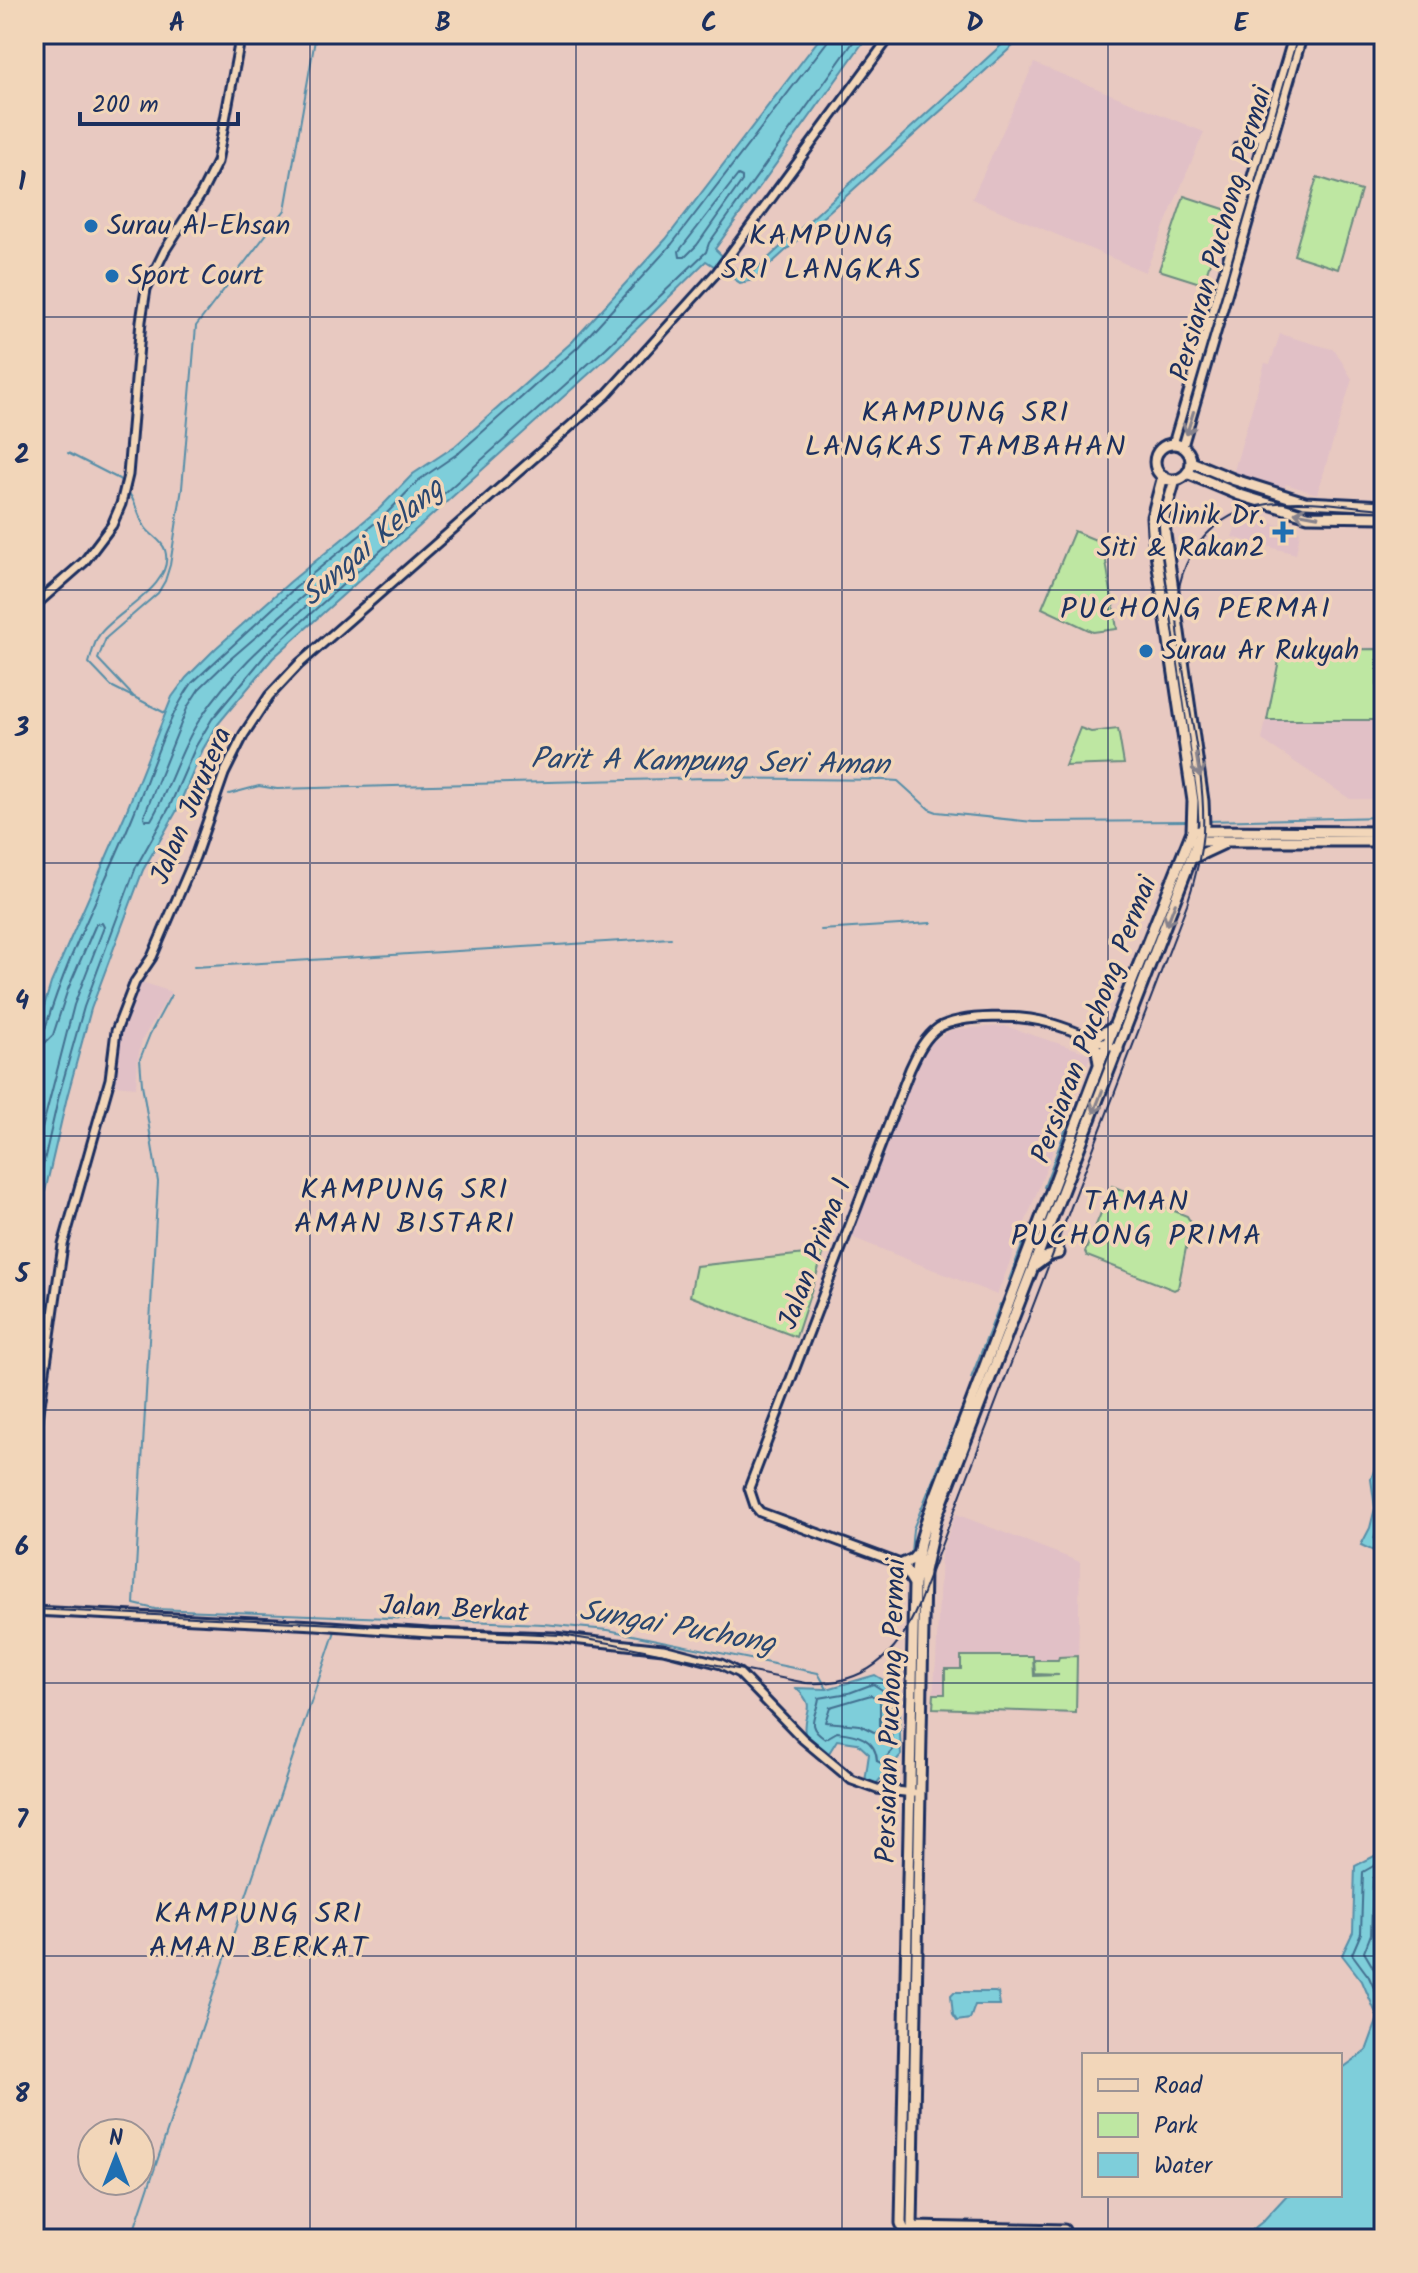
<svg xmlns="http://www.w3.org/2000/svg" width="1418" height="2273" viewBox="0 0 1418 2273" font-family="Kalam,sans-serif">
  <rect width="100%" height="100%" fill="#e8c9c1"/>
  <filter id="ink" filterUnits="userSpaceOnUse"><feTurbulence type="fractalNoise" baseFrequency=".0125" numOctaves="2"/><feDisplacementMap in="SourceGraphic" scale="16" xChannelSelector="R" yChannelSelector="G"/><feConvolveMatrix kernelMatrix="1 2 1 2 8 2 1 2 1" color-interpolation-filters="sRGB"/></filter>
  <g filter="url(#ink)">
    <path fill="#e1c0c6" d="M 1034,63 L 1204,132 L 1145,272 L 972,199 Z
      M 1280,334 L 1335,350 L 1352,379 L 1317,494 L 1286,484 L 1284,489 L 1233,474 L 1265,363 L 1270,364 Z
      M 1240,513 L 1300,532 L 1296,554 L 1232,537 Z
      M 1384,647 L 1384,799 L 1350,799 L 1262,740 L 1280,649 Z
      M 139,981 L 171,992 L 142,1040 L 138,1058 L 136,1087 L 113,1085 L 122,1024 Z
      M 1005,1026 L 1091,1054 L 997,1295 L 851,1237 L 924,1047 L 953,1029 Z
      M 956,1514 L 1080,1562 L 1077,1715 L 932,1709 L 936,1661 L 941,1553 Z"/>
    <path fill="#bee7a2" stroke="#6c8b80" stroke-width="2" d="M 1317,177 L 1361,191 L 1338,269 L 1294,255 Z
      M 1184,196 L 1227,210 L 1203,284 L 1159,270 Z
      M 1074,531 L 1103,543 L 1117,629 L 1093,632 L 1042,608 Z
      M 1377,649 L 1377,720 L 1267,720 L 1281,650 Z
      M 1080,728 L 1091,732 L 1118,729 L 1124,764 L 1065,766 Z
      M 1112,1186 L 1187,1216 L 1191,1223 L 1178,1288 L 1174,1290 L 1087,1256 L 1085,1252 Z
      M 824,1252 L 796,1337 L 690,1296 L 696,1266 Z
      M 961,1656 L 1033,1656 L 1034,1676 L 1059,1675 L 1035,1674 L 1034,1660 L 1058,1660 L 1059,1657 L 1077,1656 L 1076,1713 L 933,1708 L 934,1694 L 945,1694 L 945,1669 L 961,1669 Z"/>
    <path fill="#7eceda" stroke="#568ea8" stroke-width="2" d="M 823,34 L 869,34 L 715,249 L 740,273 L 752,273 L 1008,39 L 1015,34 L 1026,34 L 753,280 L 740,283 L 706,261 L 611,354 L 273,658 L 218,724 L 203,749 L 176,812 L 143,870 L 91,1009 L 67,1097 L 41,1209 L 34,1256 L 34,1040 L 51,983 L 124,817 L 172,697 L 186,678 L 216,648 L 290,582 L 380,508 L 413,474 L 455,446 L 572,342 L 666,239 Z
      M 1384,1450 L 1384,1556 L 1361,1545 L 1370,1528 L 1375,1508 L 1371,1479 L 1381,1451 Z
      M 875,1675 L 898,1689 L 901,1755 L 876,1784 L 865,1782 L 869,1754 L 857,1743 L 837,1740 L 829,1753 L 805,1734 C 801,1709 819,1710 796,1688 L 827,1689 Z
      M 1384,1851 L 1384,2239 L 1241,2239 L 1262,2222 L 1287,2195 L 1340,2195 L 1340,2070 L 1366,2051 L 1378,2018 L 1362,1981 L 1342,1955 L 1353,1932 L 1355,1866 Z
      M 954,1992 L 995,1992 L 998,1993 L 1000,2005 L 975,2005 L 970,2019 L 957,2021 L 953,2015 L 951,1995 Z"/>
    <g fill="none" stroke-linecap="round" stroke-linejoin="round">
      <path stroke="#436f90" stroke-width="2" d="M 738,175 L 742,177 L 742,181 L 697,245 L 685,257 L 680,257 L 679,251 Z
        M 338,566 L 343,566 L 343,572 C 295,619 240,659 202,716 C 180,748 171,786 151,820 L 145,820 L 144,816 L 188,706 L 199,689 L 228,661 Z
        M 34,1035 L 40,1034 L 45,1029 C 67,956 103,888 132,818 C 151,773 164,723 192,683 L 295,588 L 386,514 L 419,480 L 460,452 L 578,347 L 672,244 L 827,42 L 829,34
        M 34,1045 L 45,1043 L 53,1035 L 68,989 L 96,924 L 102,923 L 104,927 L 74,1005 L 34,1160
        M 34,1205 L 59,1095 L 84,1007 L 136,867 L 169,808 L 196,746 L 212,719 L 268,652 L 606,348 L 706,252 L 709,243 L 859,34
        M 1384,1466 L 1379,1480 L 1383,1508 L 1374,1540 L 1384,1547
        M 873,1684 L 890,1695 L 892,1751 L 881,1763 L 877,1761 C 876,1738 856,1734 837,1732 L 825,1739 C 804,1725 816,1718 819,1698 L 849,1693 Z
        M 871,1695 L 880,1700 L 880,1735 L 860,1725 L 825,1722 L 830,1707 Z
        M 1384,1860 L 1363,1872 L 1361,1933 L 1352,1954 L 1369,1977 L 1384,2011
        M 1384,1871 L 1373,1878 L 1371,1934 L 1364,1952 L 1384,1986"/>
      <path stroke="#568ea8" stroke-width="2" d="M 68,453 L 119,479 L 123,484
        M 126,489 C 136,500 137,515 145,527 C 151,536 162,540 165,550 C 176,585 117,611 100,634 C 94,641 92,654 89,663 L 111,686 L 133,697
        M 165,713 L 134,697 L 98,659 L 106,638 L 158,593 L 165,581 L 170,565 L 182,488 L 196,326 L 285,210 L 316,34
        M 188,790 L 211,792
        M 229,794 L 259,786 L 277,789 L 706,778 L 883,780 L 898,781 L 929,809 L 937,812 L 1033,822 L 1190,821
        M 1208,821 L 1384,817
        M 821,930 L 931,923
        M 194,967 L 671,938
        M 171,995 L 150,1034 L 140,1059 L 142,1084 L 158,1182 L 134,1604 L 155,1609 L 543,1624 L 608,1630 L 818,1673 L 827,1689
        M 1109,1024 L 1133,962
        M 1082,1097 L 1095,1063
        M 1044,1187 L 1068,1123
        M 1009,1280 L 1029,1227
        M 971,1378 L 1000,1304
        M 911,1552 L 913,1529 L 966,1399
        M 887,1685 L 907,1666 L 908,1588
        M 131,2239 L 335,1631"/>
      <g stroke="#1b2f5e" stroke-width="13">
        <path id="minor" d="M 1238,147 L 1253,141 L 1265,128
          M 1173,444 L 1294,34
          M 1183,446 L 1303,34
          M 34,606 L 84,562 L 112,525 L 121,504 L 128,475 L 141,321 L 146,289 L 165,250 L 201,194 L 217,162 L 241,34
          M 34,1447 L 63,1245 L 110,1079 L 116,1031 L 135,982 L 152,957 L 195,857 L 224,774 L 244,734 L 269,696 L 299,664 L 607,394 L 717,272 L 892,34
          M 906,1566 L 760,1512 L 755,1506 L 749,1488 L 910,1069 C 917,1054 924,1038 938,1028 C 961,1014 1023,1015 1049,1023 C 1072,1029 1096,1040 1119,1050
          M 34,1611 L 316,1625 L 429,1633 L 554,1637 L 663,1649 L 721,1664 L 739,1673 L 803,1739 L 852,1780 L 877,1789 L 914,1793"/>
      </g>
      <g stroke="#1b2f5e" stroke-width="15">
        <path id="major" d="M1155 462a18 18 0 1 1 36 0a18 18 0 1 1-36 0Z
          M 1191,462 L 1235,480 L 1305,502 L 1384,506
          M 1187,473 L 1240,495 L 1308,516 L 1384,517
          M 1199,831 L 1384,832
          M 1195,841 L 1384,841
          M 1193,858 L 1223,844
          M 1099,1063 L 1097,1050 L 1090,1039 L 1113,1028
          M 1036,1265 L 1048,1256 L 1059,1253 L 1048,1230
          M 914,1584 L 902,1564 L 913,1559 L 919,1552
          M 912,2227 L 924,1571 L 936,1518 L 1204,825 L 1203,801 L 1165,534 L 1164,518 L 1175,480
          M 912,2227 L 1064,2230 L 1064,2239
          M 905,2233 L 901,2223 L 914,1585 L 920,1543 L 928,1516 L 1107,1044 L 1192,831 L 1193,801 L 1153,533 L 1152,517 L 1163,476
          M 905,2233 L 915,2237 L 1064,2239"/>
      </g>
      <use href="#minor" stroke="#f2d6b9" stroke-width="7"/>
      <use href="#major" stroke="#f2d6b9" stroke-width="9"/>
      <path stroke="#1b2f5e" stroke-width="2" d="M 34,1609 L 561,1635 L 610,1643 L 806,1683 C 863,1686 897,1656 918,1606 L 1187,904 C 1195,880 1201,857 1203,832 C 1206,761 1181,688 1177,617 C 1176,589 1182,564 1200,542 C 1245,485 1321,504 1384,509"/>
    </g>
    <defs><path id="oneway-shaft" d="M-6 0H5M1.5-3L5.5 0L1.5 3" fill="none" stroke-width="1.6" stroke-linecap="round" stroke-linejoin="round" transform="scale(2)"/></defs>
    <g stroke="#86828c">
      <use href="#oneway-shaft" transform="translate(1190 423) rotate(107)"/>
      <use href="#oneway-shaft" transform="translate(1306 514) rotate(-170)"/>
      <use href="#oneway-shaft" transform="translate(1198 765) rotate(81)"/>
      <use href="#oneway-shaft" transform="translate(1171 914) rotate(111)"/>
      <use href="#oneway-shaft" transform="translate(1098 1102) rotate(111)"/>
    </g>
  </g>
  <path fill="none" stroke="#1b2f5e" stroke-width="2" stroke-opacity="0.55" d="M 310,34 L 310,2239M 576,34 L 576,2239M 842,34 L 842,2239M 1108,34 L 1108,2055M 34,317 L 1384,317M 34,590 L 1384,590M 34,863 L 1384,863M 34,1136 L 1384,1136M 34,1410 L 1384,1410M 34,1683 L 1384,1683M 34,1956 L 1384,1956M 1108,2195 L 1108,2239"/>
  <g fill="#1f6fb2" stroke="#f2d6b9" stroke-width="3">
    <circle cx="91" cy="226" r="8"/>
    <circle cx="112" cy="276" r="8"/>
    <path d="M1279 520h8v8h8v8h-8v8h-8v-8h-8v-8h8z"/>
    <circle cx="1146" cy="651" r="8"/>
  </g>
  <g text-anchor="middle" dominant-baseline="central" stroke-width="7" stroke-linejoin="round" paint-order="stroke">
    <g font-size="28" fill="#1b2f5e" stroke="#f2d6b9" text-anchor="start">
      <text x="107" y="226">Surau Al-Ehsan</text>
      <text x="128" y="276">Sport Court</text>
      <text x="1265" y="516" text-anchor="end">Klinik Dr.<tspan x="1265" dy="32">Siti &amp; Rakan2</tspan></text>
      <text x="1162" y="651">Surau Ar Rukyah</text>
    </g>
    <g font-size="28" fill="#1b2f5e" stroke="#f2d6b9">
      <text transform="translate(1222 234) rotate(-74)">Persiaran Puchong Permai</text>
      <text transform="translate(192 806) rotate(-67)">Jalan Jurutera</text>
      <text transform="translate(1095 1020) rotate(-69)">Persiaran Puchong Permai</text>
      <text transform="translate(816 1254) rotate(-69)">Jalan Prima 1</text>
      <text transform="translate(454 1610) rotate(3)">Jalan Berkat</text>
      <text transform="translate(892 1711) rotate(-88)">Persiaran Puchong Permai</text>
    </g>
    <g font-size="30" letter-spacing="2" fill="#1b2f5e" stroke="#f2d6b9">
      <text x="822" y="237">KAMPUNG<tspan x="822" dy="34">SRI LANGKAS</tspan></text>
      <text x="966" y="414">KAMPUNG SRI<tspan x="966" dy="34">LANGKAS TAMBAHAN</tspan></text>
      <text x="1196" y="610">PUCHONG PERMAI</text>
      <text x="405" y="1191">KAMPUNG SRI<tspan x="405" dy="34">AMAN BISTARI</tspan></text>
      <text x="1137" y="1203">TAMAN<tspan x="1137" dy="34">PUCHONG PRIMA</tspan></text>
      <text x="259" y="1915">KAMPUNG SRI<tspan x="259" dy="34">AMAN BERKAT</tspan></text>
    </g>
    <g font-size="30" font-style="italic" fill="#2a4771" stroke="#f2d6b9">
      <text transform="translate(373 543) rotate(-41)">Sungai Kelang</text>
      <text transform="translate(710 763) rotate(1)">Parit A Kampung Seri Aman</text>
      <text transform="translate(677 1628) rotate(10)">Sungai Puchong</text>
    </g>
  </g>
  <rect width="1418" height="2273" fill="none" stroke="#f2d6b9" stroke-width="88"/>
  <rect x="1082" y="2053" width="260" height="144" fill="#f2d6b9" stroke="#9c9395" stroke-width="2"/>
  <rect x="1098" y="2079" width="40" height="12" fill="#f2d6b9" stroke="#9c9395" stroke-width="2"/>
  <text x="1154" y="2093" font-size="24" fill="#1b2f5e">Road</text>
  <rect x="1098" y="2113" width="40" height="24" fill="#bee7a2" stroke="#9c9395" stroke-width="2"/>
  <text x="1154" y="2133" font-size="24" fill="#1b2f5e">Park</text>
  <rect x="1098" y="2153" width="40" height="24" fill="#7eceda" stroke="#9c9395" stroke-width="2"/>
  <text x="1154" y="2173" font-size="24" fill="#1b2f5e">Water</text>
  <g transform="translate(116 2157)"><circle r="38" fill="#f2d6b9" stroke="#9c9395" stroke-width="2"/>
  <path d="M0-6L14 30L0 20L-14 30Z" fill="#1f6fb2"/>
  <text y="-12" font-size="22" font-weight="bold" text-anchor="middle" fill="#1b2f5e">N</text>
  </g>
  <path d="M80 112v12h158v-12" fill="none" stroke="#1b2f5e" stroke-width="4"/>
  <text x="92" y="112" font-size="24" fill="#1b2f5e" stroke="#f2d6b9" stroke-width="6" paint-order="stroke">200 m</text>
  <rect x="44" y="44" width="1330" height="2185" fill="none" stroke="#1b2f5e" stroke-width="3"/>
  <g font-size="26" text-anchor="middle" font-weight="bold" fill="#1b2f5e">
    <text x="177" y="31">A</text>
    <text x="443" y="31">B</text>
    <text x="709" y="31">C</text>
    <text x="975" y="31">D</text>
    <text x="1241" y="31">E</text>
    <text x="22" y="190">1</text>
    <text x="22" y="463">2</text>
    <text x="22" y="736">3</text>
    <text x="22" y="1009">4</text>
    <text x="22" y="1282">5</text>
    <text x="22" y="1555">6</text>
    <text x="22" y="1828">7</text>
    <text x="22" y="2102">8</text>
  </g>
</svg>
